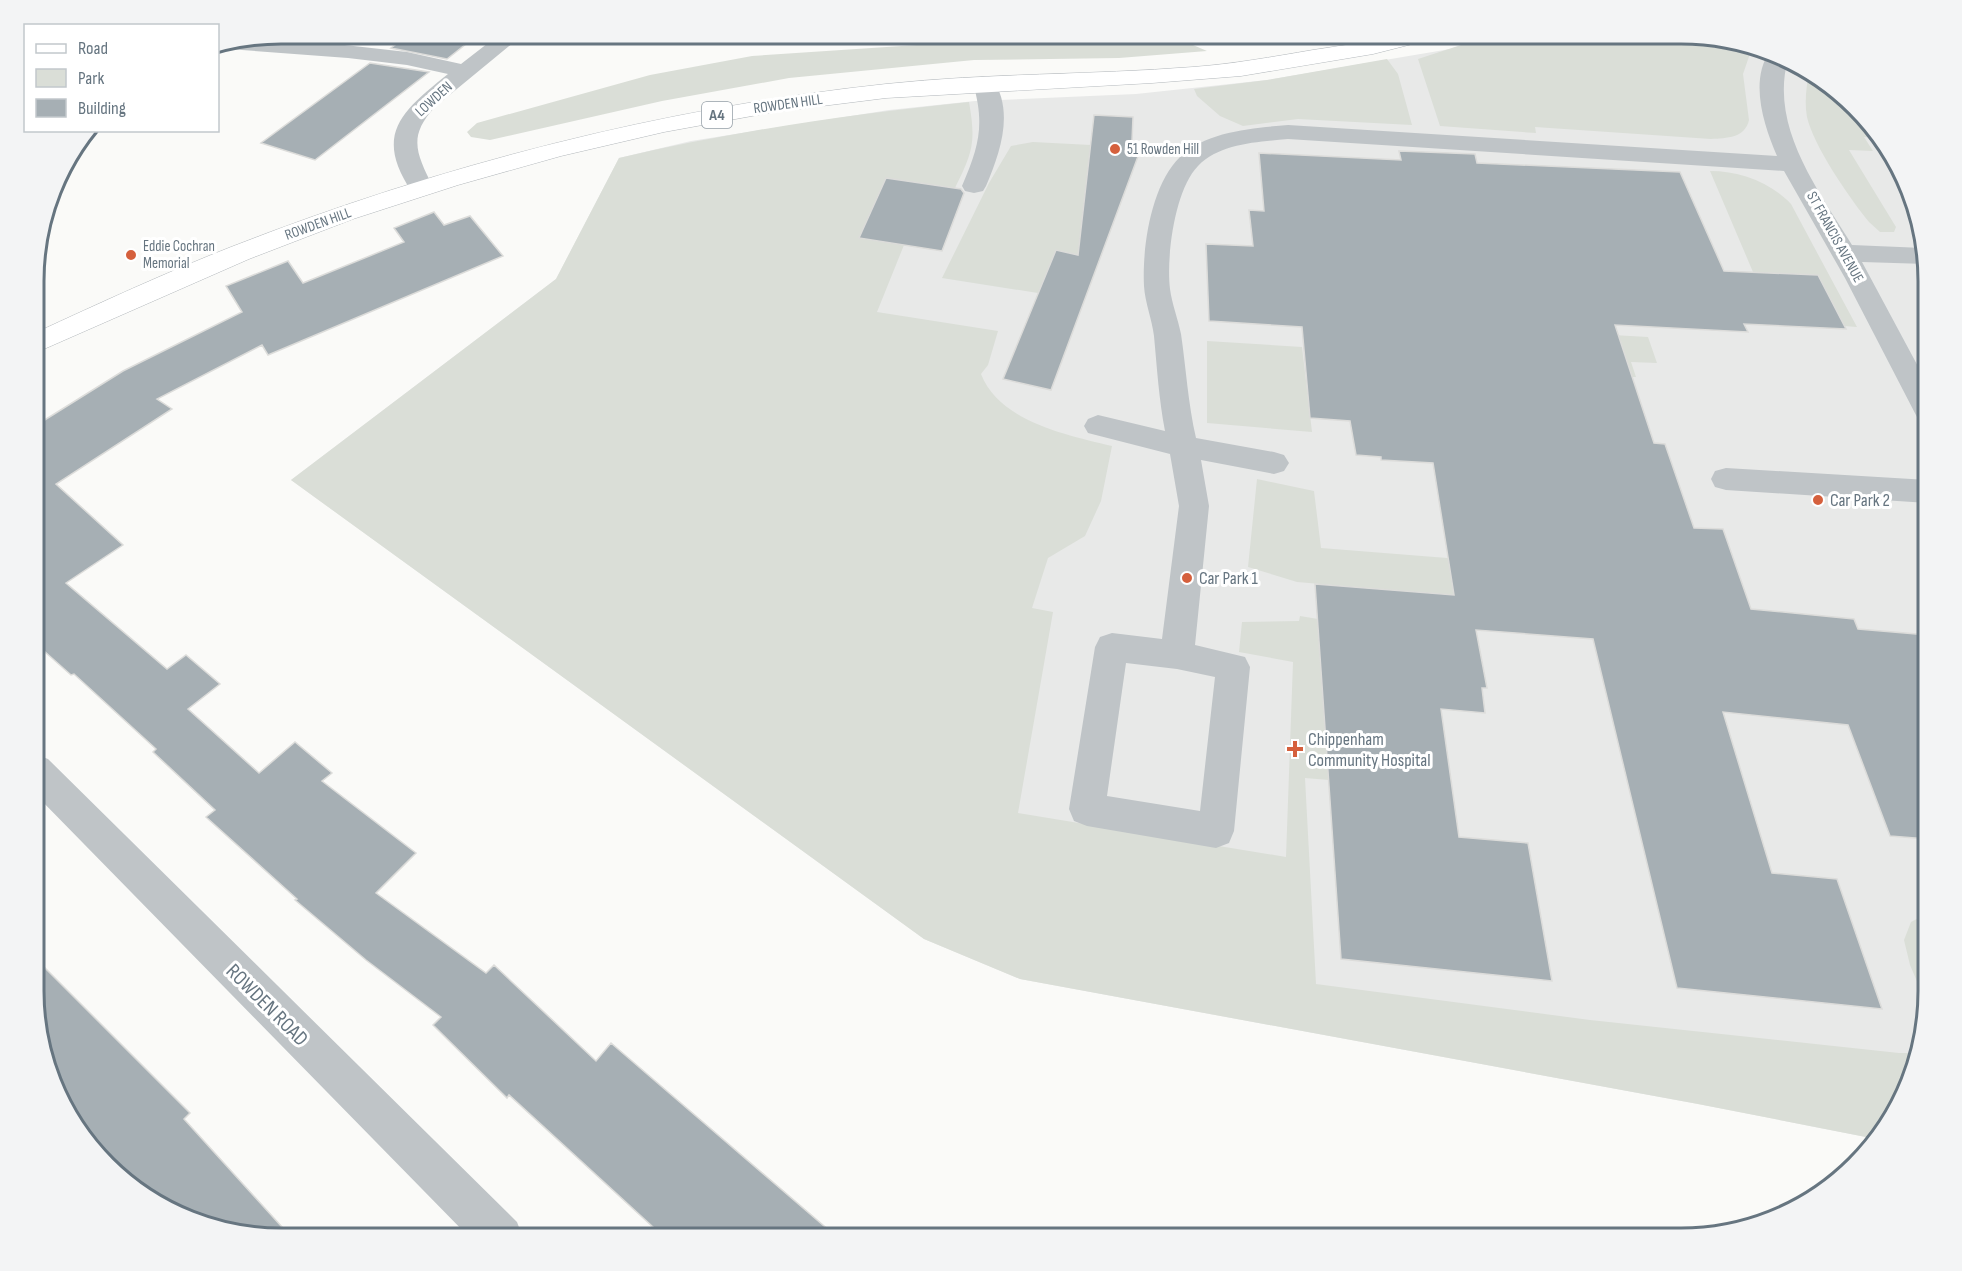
<svg xmlns="http://www.w3.org/2000/svg" width="1962" height="1271" viewBox="0 0 1962 1271" font-family="'Sofia Sans Condensed',sans-serif">
  <rect width="100%" height="100%" fill="#fafaf8"/>
  <path fill="#e8e9e8" d="M 1498,33 L 1682,33 L 1761,46 L 1819,75 L 1896,157 L 1928,264 L 1928,1007 L 1916,1070 L 1887,1128 L 1876,1139 L 1698,1104 L 1020,979 L 924,939 L 291,480 L 556,279 L 619,158 L 691,141 L 889,110 L 975,101 L 1136,94 L 1267,80 L 1450,49 Z"/>
  <path fill="#daded7" d="M 1045,33 L 1165,33 L 1207,51 L 1119,58 L 974,60 L 789,78 L 662,101 L 490,140 L 471,137 L 467,132 L 477,123 L 650,75 L 752,56 L 947,43 L 1045,40 Z
    M 1498,33 L 1682,33 L 1753,45 L 1743,74 L 1749,120 C 1745,138 1727,138 1711,139 L 1535,127 L 1536,133 L 1440,126 L 1418,59 Z
    M 1387,59 L 1398,74 L 1412,125 L 1298,119 L 1243,126 L 1220,116 L 1197,96 L 1194,89 L 1267,80 Z
    M 1809,70 L 1819,75 L 1878,138 L 1864,137 L 1873,151 L 1849,150 L 1896,227 L 1894,232 L 1880,232 L 1869,222 C 1850,199 1813,145 1807,117 C 1804,101 1807,85 1809,70 Z
    M 969,102 C 976,142 973,152 955,188 L 886,178 L 859,238 L 904,245 L 877,312 L 998,331 L 988,365 L 981,374 C 1000,422 1067,435 1112,446 L 1101,501 L 1085,536 L 1048,558 L 1032,608 L 1053,612 L 1018,813 L 1286,857 L 1293,662 L 1239,652 L 1242,622 L 1299,621 L 1300,616 L 1318,619 L 1329,780 L 1305,778 L 1316,984 L 1590,1020 L 1899,1053 L 1919,1053 C 1914,1082 1897,1119 1876,1139 L 1698,1104 L 1020,979 L 924,939 L 291,480 L 556,279 L 619,158 C 734,131 851,114 969,102 Z
    M 1033,142 L 1091,145 L 1094,258 L 1056,251 L 1038,293 L 942,278 L 989,183 L 1011,146 Z
    M 1710,171 C 1740,171 1770,182 1791,204 L 1857,327 L 1844,326 L 1818,275 L 1753,272 Z
    M 1525,330 L 1648,337 L 1657,363 L 1631,362 L 1636,377 L 1632,377 Z
    M 1207,341 L 1302,347 L 1312,432 L 1207,423 Z
    M 1257,479 L 1314,491 L 1321,548 L 1547,566 L 1555,604 L 1297,582 L 1248,567 Z
    M 1928,913 L 1928,1007 L 1910,965 L 1904,940 L 1911,922 Z"/>
  <path fill="#a6afb4" stroke="#dcdcda" stroke-width="1.5" d="M 411,33 L 480,33 L 447,59 L 391,48 Z
    M 370,63 L 429,72 L 315,160 L 261,143 Z
    M 1094,115 L 1133,117 L 1132,141 L 1143,143 L 1051,390 L 1003,379 L 1056,250 L 1078,255 Z
    M 1399,151 L 1475,154 L 1477,163 L 1680,172 L 1724,271 L 1818,275 L 1846,329 L 1744,324 L 1748,332 L 1615,325 L 1654,443 L 1665,444 L 1694,528 L 1723,529 L 1751,609 L 1854,619 L 1858,629 L 1928,635 L 1928,839 L 1890,836 L 1848,725 L 1723,712 L 1772,873 L 1837,879 L 1882,1009 L 1677,988 L 1593,639 L 1476,630 L 1487,688 L 1482,688 L 1485,713 L 1441,709 L 1459,837 L 1528,843 L 1552,981 L 1341,959 L 1315,584 L 1454,595 L 1433,463 L 1381,460 L 1381,457 L 1356,455 L 1350,421 L 1310,418 L 1302,327 L 1209,321 L 1206,244 L 1253,246 L 1249,210 L 1264,211 L 1259,153 L 1401,160 Z
    M 886,178 L 961,189 L 964,193 L 942,251 L 859,238 Z
    M 434,212 L 444,225 L 470,216 L 503,256 L 268,355 L 262,345 L 157,399 L 172,409 L 56,484 L 123,545 L 66,583 L 167,669 L 186,655 L 220,684 L 188,709 L 259,773 L 295,742 L 332,773 L 322,781 L 416,853 L 376,893 L 486,973 L 494,965 L 596,1061 L 611,1043 L 838,1238 L 665,1238 L 509,1095 L 507,1098 L 433,1025 L 441,1017 L 366,960 L 295,900 L 297,899 L 206,817 L 215,810 L 153,752 L 156,749 L 74,674 L 71,675 L 35,643 L 35,426 L 123,371 L 242,312 L 226,286 L 288,261 L 303,283 L 404,242 L 394,228 Z
    M 35,958 L 190,1113 L 184,1119 L 292,1238 L 201,1225 L 143,1196 L 66,1115 L 35,1023 Z"/>
  <g fill="none" stroke-linecap="round" stroke-linejoin="round">
    <g stroke="#b3b8bc" stroke-width="1">
      <path id="major" d="M 1411,33 L 1444,33 L 1440,37 L 1373,54 L 1241,76 L 1152,83 L 886,98 L 774,112 L 664,132 L 561,156 L 458,185 L 353,219 L 249,259 L 35,353 L 35,333 C 100,303 165,273 231,247 C 441,165 662,108 886,84 C 988,73 1091,75 1193,67 C 1233,64 1272,57 1313,50 C 1345,45 1378,41 1411,33 Z"/>
    </g>
    <path fill="#bfc4c7" fill-rule="evenodd" d="M 501,33 L 525,33 L 435,107 C 407,137 417,154 433,187 L 430,192 L 421,194 L 412,192 C 373,134 402,111 448,74 L 407,65 L 348,58 L 228,49 L 219,45 L 254,38 L 318,42 L 407,52 L 461,64 Z
      M 1770,51 L 1788,59 C 1769,127 1819,191 1852,245 L 1923,248 L 1928,264 L 1926,264 L 1862,262 L 1928,385 L 1928,422 L 1918,419 L 1845,278 L 1784,171 L 1288,139 C 1258,142 1220,143 1198,166 C 1175,189 1166,257 1170,289 C 1172,304 1178,319 1181,334 C 1186,368 1188,403 1196,438 L 1274,452 L 1284,455 L 1289,463 L 1284,471 L 1274,474 L 1201,460 L 1209,506 L 1195,645 L 1245,657 L 1250,667 L 1234,831 L 1229,843 L 1216,848 L 1087,826 L 1074,821 L 1069,809 L 1095,647 L 1100,637 L 1112,633 L 1162,639 L 1179,506 L 1170,454 L 1088,433 L 1084,426 L 1088,419 L 1098,415 L 1165,431 C 1159,400 1157,368 1154,336 C 1152,319 1145,303 1144,286 C 1142,248 1151,185 1180,157 C 1206,131 1254,128 1288,125 L 1777,156 C 1764,126 1749,81 1770,51 ZM 1126,663 L 1177,669 L 1215,677 L 1200,811 L 1107,796 Z
      M 984,76 L 992,78 C 1015,111 1000,153 986,186 L 983,191 L 974,193 L 965,191 L 962,186 C 979,146 985,125 973,83 L 976,78 Z
      M 1726,468 L 1928,480 L 1928,503 L 1726,490 L 1715,487 L 1711,479 L 1715,471 Z
      M 35,754 L 48,759 L 517,1222 L 523,1238 L 470,1238 L 35,794 Z"/>
    <use href="#major" fill="#fff" fill-rule="evenodd"/>
  </g>
  <g fill="#d5603d" stroke="#fff" stroke-width="2">
    <circle cx="1115" cy="149" r="6"/>
    <circle cx="131" cy="255" r="6"/>
    <circle cx="1818" cy="500" r="6"/>
    <circle cx="1187" cy="578" r="6"/>
    <path d="M1292 740h6v6h6v6h-6v6h-6v-6h-6v-6h6z"/>
  </g>
  <g text-anchor="middle" dominant-baseline="central" stroke-width="6" stroke-linejoin="round" paint-order="stroke">
    <g font-size="15" fill="#667580" stroke="#fff">
      <text transform="translate(434 99) rotate(-42)">LOWDEN</text>
      <text transform="translate(788 104) rotate(-8)">ROWDEN HILL</text>
      <text transform="translate(318 224) rotate(-20)">ROWDEN HILL</text>
      <text transform="translate(1835 237) rotate(61)">ST FRANCIS AVENUE</text>
    </g>
    <g font-size="15" fill="#667580" stroke="#fff" text-anchor="start">
      <text x="1127" y="149">51 Rowden Hill</text>
      <text x="143" y="246">Eddie Cochran<tspan x="143" dy="17">Memorial</tspan></text>
    </g>
    <rect fill="#fff" stroke="#949ea6" stroke-width="1.5" x="702" y="102" width="30" height="26" rx="4.5"/>
    <g font-size="16" font-weight="bold" fill="#667580">
      <text x="717" y="115">A4</text>
    </g>
    <g font-size="18" fill="#667580" stroke="#fff" text-anchor="start">
      <text x="1830" y="500">Car Park 2</text>
      <text x="1199" y="578">Car Park 1</text>
      <text x="1308" y="739">Chippenham<tspan x="1308" dy="21">Community Hospital</tspan></text>
    </g>
    <g font-size="21" fill="#667580" stroke="#fff">
      <text transform="translate(267 1005) rotate(45)">ROWDEN ROAD</text>
    </g>
  </g>
  <path d="M0 0H1962V1271H0ZM281 44H1681A237 237 0 0 1 1918 281V991A237 237 0 0 1 1681 1228H281A237 237 0 0 1 44 991V281A237 237 0 0 1 281 44Z" fill="#f3f4f5" fill-rule="evenodd"/>
  <path fill="none" stroke="#667580" stroke-width="3" d="M281 44H1681A237 237 0 0 1 1918 281V991A237 237 0 0 1 1681 1228H281A237 237 0 0 1 44 991V281A237 237 0 0 1 281 44Z"/>
  <rect x="24" y="24" width="195" height="108" fill="#ffffff" stroke="#c2c8cc" stroke-width="1.5"/>
  <rect x="36" y="44" width="30" height="9" fill="#ffffff" stroke="#c2c8cc" stroke-width="1.5"/>
  <text x="78" y="54" font-size="18" fill="#667580">Road</text>
  <rect x="36" y="69" width="30" height="18" fill="#daded7" stroke="#c2c8cc" stroke-width="1.5"/>
  <text x="78" y="84" font-size="18" fill="#667580">Park</text>
  <rect x="36" y="99" width="30" height="18" fill="#a6afb4" stroke="#c2c8cc" stroke-width="1.5"/>
  <text x="78" y="114" font-size="18" fill="#667580">Building</text>
</svg>
